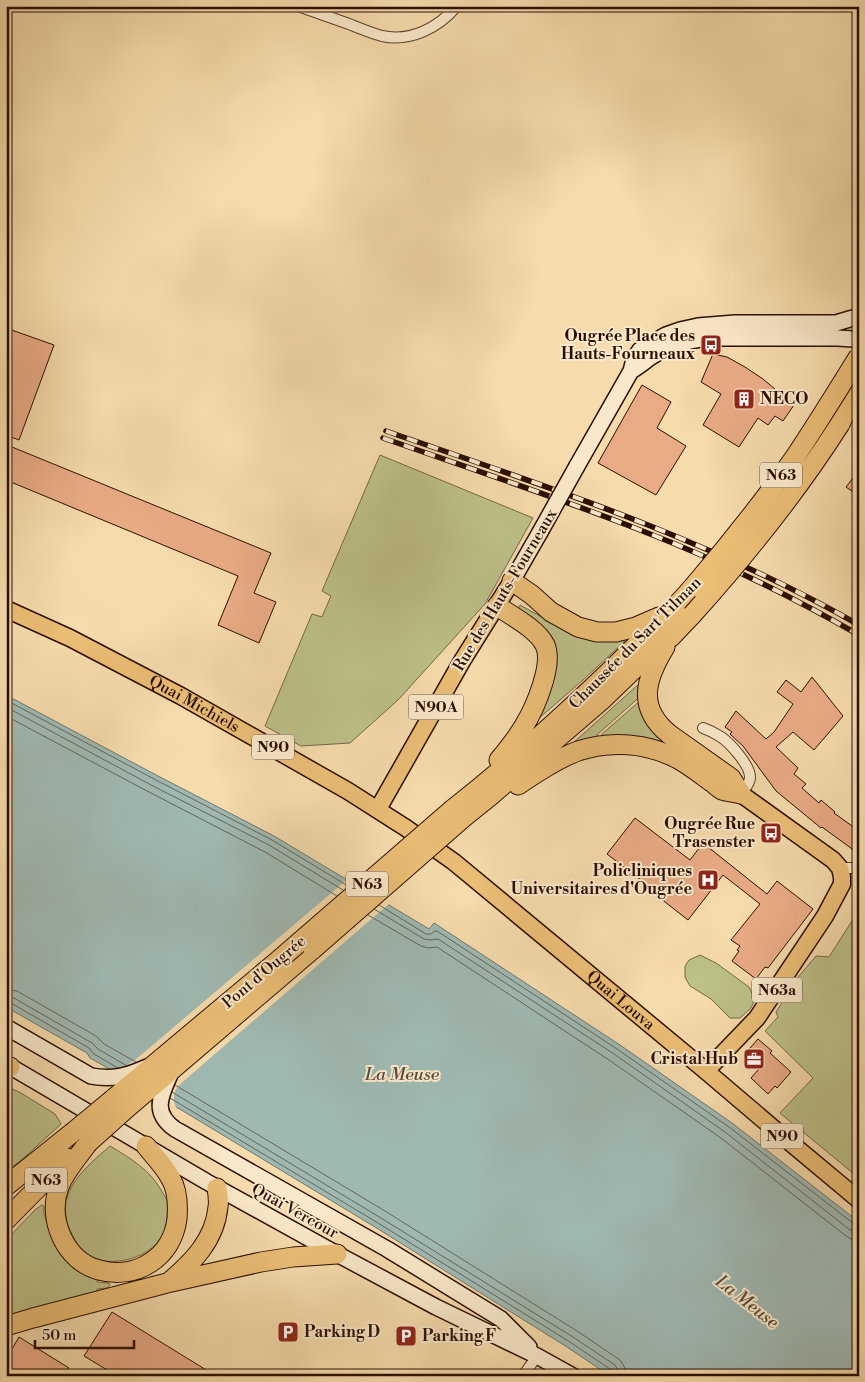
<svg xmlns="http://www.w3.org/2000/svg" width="865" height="1382" viewBox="0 0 865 1382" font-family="'Libre Bodoni',serif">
  <rect width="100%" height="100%" fill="#f6dbac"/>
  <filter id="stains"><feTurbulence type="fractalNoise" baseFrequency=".004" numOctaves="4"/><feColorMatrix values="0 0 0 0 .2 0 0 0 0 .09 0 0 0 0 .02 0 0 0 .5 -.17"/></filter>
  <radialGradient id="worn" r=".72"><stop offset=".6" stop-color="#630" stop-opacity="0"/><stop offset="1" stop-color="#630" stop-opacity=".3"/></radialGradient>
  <path fill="#bdc089" stroke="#746746" d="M 380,455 L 533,518 L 485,604 L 398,700 L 350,743 L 301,746 L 265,726 L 312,614 L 322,617 L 331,596 L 322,591 Z
    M 520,605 L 567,631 L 625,641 L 583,680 L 537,720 L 542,627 L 533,618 L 518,609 Z
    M 640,683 L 643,694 L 599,733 L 597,735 L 598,742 L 572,744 Z
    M 641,700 L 723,779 L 603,741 L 602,734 Z
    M 859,910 L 859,1178 L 780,1113 L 813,1078 L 765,1031 L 778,1017 L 776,1012 L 799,976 L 816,956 L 829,957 Z
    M 700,955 L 716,963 L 749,987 L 754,998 L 753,1004 L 750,1009 L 740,1018 L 730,1018 L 711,999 L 690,986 L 685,977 L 685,966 L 689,960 Z
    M 6,1086 L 21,1093 L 55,1114 L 61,1124 L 26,1156 L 6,1172 Z
    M 110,1146 C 130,1158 150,1170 161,1190 C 163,1194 166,1197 167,1201 C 168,1205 168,1211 167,1216 C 167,1225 163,1237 156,1244 C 140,1261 105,1268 86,1254 C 78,1248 73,1237 69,1228 C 55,1191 85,1168 110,1146 Z
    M 42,1205 L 44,1206 L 44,1214 L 51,1235 L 98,1279 L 97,1282 L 109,1283 L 110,1285 L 107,1288 L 97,1289 L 97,1292 L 6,1317 L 6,1240 L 36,1209 Z"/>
  <path fill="#9fb9b2" stroke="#71756c" d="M 6,695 L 158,776 L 274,836 L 429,929 L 434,923 L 620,1045 L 732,1123 L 859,1222 L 859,1376 L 610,1376 L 567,1347 L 375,1227 L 183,1111 L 90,1058 L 87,1053 L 6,1007 Z"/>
  <path fill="#f6dbac" d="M 349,878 L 390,903 L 179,1085 L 175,1091 L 174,1097 L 174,1102 L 177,1110 L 104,1069 L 120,1068 L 134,1061 Z"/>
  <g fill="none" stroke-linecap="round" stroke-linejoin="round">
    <path stroke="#65645a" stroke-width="1" d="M 6,700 L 156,780 L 272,840 L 348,886
      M 6,707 L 153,786 L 269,845 L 343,890
      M 6,716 L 149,792 L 265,852 L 337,896
      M 379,905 L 426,934 L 431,934 L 435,931 L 437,931 L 617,1049 L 729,1127 L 854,1224 L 859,1226
      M 374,909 L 424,939 L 430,940 L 438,939 L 614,1054 L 725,1132 L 850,1230 L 859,1232
      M 368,915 L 421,946 L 428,948 L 437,947 L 609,1060 L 721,1138 L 846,1236 L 851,1239 L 859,1240
      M 6,989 L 17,991 L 96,1036 L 104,1044 L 136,1062
      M 6,996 L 14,998 L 92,1043 L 98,1049 L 127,1066
      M 6,1003 L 11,1003 L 89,1048 L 94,1054 L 118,1068
      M 175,1085 L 385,1211 L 577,1331 L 620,1360 L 625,1368 L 626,1376
      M 172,1092 L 381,1218 L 573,1337 L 615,1365 L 618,1370 L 619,1376
      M 170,1098 L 378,1223 L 570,1342 L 610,1369 L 612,1372 L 612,1376"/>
  </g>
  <path fill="#e9ab86" stroke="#2b0e03" d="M 6,328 L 54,345 L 19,440 L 6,435 Z
    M 713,354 L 727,357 L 745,367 L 763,379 L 794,405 L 783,421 L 775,416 L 768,425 L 758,418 L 739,447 L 703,425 L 721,394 L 701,382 Z
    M 642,385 L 671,402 L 657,428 L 686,446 L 656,495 L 598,463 Z
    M 12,447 L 271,553 L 254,593 L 276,602 L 259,643 L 218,625 L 238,576 L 6,480 L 6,462 Z
    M 859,470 L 859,496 L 846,487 Z
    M 812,677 L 843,716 L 814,750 L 793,732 L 776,747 L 798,768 L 794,774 L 806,784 L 802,788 L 819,803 L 821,800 L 835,812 L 834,813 L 859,831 L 859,854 L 822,827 L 821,828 L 776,791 L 743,746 L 730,734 L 732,732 L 725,727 L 736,711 L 766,739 L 774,732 L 793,704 L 777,692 L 786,680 L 801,692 Z
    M 635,818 L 690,860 L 703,843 L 767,894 L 777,881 L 813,909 L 768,968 L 765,967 L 756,979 L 732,961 L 739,951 L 737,950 L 740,946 L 731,940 L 760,904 L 723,875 L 688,920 L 660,898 L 662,896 L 607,854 Z
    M 758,1039 L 772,1051 L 770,1053 L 791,1072 L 777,1088 L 775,1086 L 768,1094 L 751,1078 L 759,1069 L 744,1055 Z
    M 112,1312 L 216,1376 L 117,1376 L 84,1356 Z
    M 19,1337 L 69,1368 L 64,1376 L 6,1376 L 6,1359 Z"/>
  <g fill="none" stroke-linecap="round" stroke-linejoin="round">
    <g stroke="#5e412d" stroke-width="12">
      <path id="street" d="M 298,6 C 315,12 332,18 349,24 C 359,28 371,33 382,36 C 411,42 438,28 457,6
        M 703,728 C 709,730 715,733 721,737 C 730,743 750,765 750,777 C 750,784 745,788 741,794
        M 840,868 L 859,868
        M 523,1376 L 537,1356"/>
    </g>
    <g stroke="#2b0e03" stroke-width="18">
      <path id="secondary" d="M 631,371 C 638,367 644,362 651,357 C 669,345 689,340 710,338 L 838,338 L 853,339
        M 577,466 L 631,371 L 634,359 L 640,350 L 666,335 L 680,330 L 698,326 L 735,323 L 836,323 L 853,318
        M 512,581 L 539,534
        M 6,1027 L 91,1076 C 113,1080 127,1076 147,1067
        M 6,1064 L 207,1182 L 337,1254 L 436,1307 L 537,1356 L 573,1376
        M 172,1070 C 162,1094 150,1111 175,1129 L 387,1249 L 501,1319 L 529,1347"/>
    </g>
    <g stroke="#2b0e03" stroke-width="19">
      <g id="primary">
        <path id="s1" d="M 6,609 L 70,638 L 181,696 L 348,791 L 406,828 L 454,862 L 706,1071 L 780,1134 L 859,1200"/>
        <path d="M 378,809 L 462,661 L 512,581"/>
        <path d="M 706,1071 L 757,1018 L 825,916 L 842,884 L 842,877 L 840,868 L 833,860 L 741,794"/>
      </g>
    </g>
    <g stroke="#2b0e03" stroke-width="21">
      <path id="highway" d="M 840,424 L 846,411 L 859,390
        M 512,581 L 532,595 L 551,612 L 578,627 L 597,632 L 616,632 L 636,627 L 659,617
        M 497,606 C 512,616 537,629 545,645 C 554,664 535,708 524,726 C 517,738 508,749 499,760
        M 665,647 C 646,678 636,707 669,734 L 731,778 L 741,794
        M 518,785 C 536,773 557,759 578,751 C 611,740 647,743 678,759 C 689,765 699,773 710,781 C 714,783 718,788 722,790 C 727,792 735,792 741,794
        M 453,809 C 509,765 562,717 613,668 C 640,641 668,616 693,587
        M 464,817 L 489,797 L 603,699 L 658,646 L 671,637 L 692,615
        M 6,1066 L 10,1067
        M 113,1099 L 280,959
        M 127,1108 L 313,949
        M 88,1143 C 78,1157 65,1171 59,1187 C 47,1219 65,1261 99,1270 C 136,1280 172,1258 177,1219 C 178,1206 178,1191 171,1179 C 165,1167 154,1156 146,1146
        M 6,1186 L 72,1133
        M 6,1220 L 67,1158
        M 168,1283 C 192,1263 215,1240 218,1207 C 219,1201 218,1194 217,1188
        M 6,1326 L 33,1318 L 167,1283 L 261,1262 L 293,1257 L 337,1254"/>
    </g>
    <use href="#street" stroke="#f9e8c9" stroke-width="10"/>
    <use href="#secondary" stroke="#f9e8c9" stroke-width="15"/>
    <use href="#primary" stroke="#ebbe76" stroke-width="16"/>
    <use href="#highway" stroke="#ebbe76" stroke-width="19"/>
    <g stroke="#2b0e03" stroke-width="5.5">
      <path id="rail" d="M 386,431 C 548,487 709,539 859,625
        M 383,438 C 469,468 556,497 640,530 C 716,559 789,595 859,635"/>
    </g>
    <use href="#rail" stroke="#f9e8c9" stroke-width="4" stroke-dasharray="11" stroke-linecap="butt"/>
    <g stroke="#2b0e03" stroke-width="18" stroke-linecap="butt">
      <path id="secondary-bridge" d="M 539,534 L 577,466"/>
    </g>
    <g stroke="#2b0e03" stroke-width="21" stroke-linecap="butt">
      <path id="highway-bridge" d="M 693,587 C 729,545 763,502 795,457 C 817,424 838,390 859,356
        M 692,615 C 746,555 796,493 840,424
        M 313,949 L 464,817
        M 280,959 L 453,809
        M 72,1133 L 113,1099
        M 88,1143 L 127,1108"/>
    </g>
    <use href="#secondary-bridge" stroke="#f9e8c9" stroke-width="15"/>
    <use href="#highway-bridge" stroke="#ebbe76" stroke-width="19"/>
  </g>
  <defs>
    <g id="bus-square" transform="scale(1.125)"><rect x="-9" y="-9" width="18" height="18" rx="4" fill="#8f2418" stroke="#f9e8c9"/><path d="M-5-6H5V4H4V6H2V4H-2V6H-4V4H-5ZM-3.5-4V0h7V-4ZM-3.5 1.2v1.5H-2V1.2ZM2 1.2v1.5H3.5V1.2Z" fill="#fff"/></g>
    <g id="building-square" transform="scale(1.125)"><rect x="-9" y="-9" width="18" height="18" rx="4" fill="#8f2418" stroke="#f9e8c9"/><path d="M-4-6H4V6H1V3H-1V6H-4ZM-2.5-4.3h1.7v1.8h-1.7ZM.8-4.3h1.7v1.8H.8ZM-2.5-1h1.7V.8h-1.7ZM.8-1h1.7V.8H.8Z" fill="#fff"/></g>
    <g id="hospital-square" transform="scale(1.125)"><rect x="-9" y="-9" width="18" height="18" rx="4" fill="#8f2418" stroke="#f9e8c9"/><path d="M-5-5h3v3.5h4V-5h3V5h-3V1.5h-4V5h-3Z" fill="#fff"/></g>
    <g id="office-square" transform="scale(1.125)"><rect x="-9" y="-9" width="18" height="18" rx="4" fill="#8f2418" stroke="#f9e8c9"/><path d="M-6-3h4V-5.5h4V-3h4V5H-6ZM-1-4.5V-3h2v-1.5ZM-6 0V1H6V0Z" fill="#fff"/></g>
    <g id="parking-square" transform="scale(1.125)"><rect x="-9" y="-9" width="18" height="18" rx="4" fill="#8f2418" stroke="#f9e8c9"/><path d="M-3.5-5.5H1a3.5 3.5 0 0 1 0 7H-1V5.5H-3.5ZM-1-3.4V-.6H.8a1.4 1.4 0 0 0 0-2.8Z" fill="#fff"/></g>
  </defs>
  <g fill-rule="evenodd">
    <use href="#bus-square" x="711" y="345"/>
    <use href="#building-square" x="744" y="399"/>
    <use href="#bus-square" x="771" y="833"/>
    <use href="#hospital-square" x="708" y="880"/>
    <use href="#office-square" x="754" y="1059"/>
    <use href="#parking-square" x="288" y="1332"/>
    <use href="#parking-square" x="406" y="1336"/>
  </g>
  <g text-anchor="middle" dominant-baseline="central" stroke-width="4" stroke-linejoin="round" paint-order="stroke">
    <g fill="#f9e8c9" stroke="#694f3e" stroke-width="1">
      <rect x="760" y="462.5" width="42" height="25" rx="4"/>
      <rect x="408.5" y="694.5" width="55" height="25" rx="4"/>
      <rect x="252" y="734.5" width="42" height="25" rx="4"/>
      <rect x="346" y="871.5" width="42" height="25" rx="4"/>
      <rect x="752" y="977.5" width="50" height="25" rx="4"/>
      <rect x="761" y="1123.5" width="42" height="25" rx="4"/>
      <rect x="25" y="1167.5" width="42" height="25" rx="4"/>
    </g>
    <g font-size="15" font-weight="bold" fill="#2b0e03">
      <text x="781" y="475">N63</text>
      <text x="436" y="707">N90A</text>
      <text x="273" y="747">N90</text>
      <text x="367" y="884">N63</text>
      <text x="777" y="990">N63a</text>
      <text x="782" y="1136">N90</text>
      <text x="46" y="1180">N63</text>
    </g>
    <g font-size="16" font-weight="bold" fill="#2b0e03" stroke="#f9e8c9" text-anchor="end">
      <text x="695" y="336">Ougrée Place des<tspan x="695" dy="18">Hauts-Fourneaux</tspan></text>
      <text x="760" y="399" text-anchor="start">NECO</text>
      <text x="755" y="824">Ougrée Rue<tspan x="755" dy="18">Trasenster</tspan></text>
      <text x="692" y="871">Policliniques<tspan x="692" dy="18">Universitaires d'Ougrée</tspan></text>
      <text x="738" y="1059">Cristal Hub</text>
      <text x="304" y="1332" text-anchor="start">Parking D</text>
      <text x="422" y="1336" text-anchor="start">Parking F</text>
    </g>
    <g font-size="16" fill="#2b0e03" stroke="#f9e8c9">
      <text transform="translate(505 590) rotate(-59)">Rue des Hauts-Fourneaux</text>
      <text transform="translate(635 643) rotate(-45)">Chaussée du Sart Tilman</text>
      <text stroke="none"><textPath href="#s1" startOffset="211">Quai Michiels</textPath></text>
      <text transform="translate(264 972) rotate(-40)">Pont d'Ougrée</text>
      <text stroke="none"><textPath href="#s1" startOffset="732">Quai Louva</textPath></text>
      <text transform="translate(295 1211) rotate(29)">Quai Vercour</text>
    </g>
    <g font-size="18" font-style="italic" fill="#544a40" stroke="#f9e8c9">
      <text x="402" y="1074">La Meuse</text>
      <text transform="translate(747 1302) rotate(38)">La Meuse</text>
    </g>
  </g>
  <rect width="865" height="1382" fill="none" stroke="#f6dbac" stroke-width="25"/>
  <rect x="8" y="8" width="850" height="1367" fill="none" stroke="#2b0e03" stroke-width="2.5"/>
  <rect x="12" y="12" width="840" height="1357" fill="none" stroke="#2b0e03"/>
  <path d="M35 1340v8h99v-8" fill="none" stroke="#2b0e03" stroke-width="2.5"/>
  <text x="42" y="1340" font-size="15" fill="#2b0e03" stroke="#f9e8c9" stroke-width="4" paint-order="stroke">50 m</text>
  <rect width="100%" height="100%" filter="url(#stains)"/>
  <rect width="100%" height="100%" fill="url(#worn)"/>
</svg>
